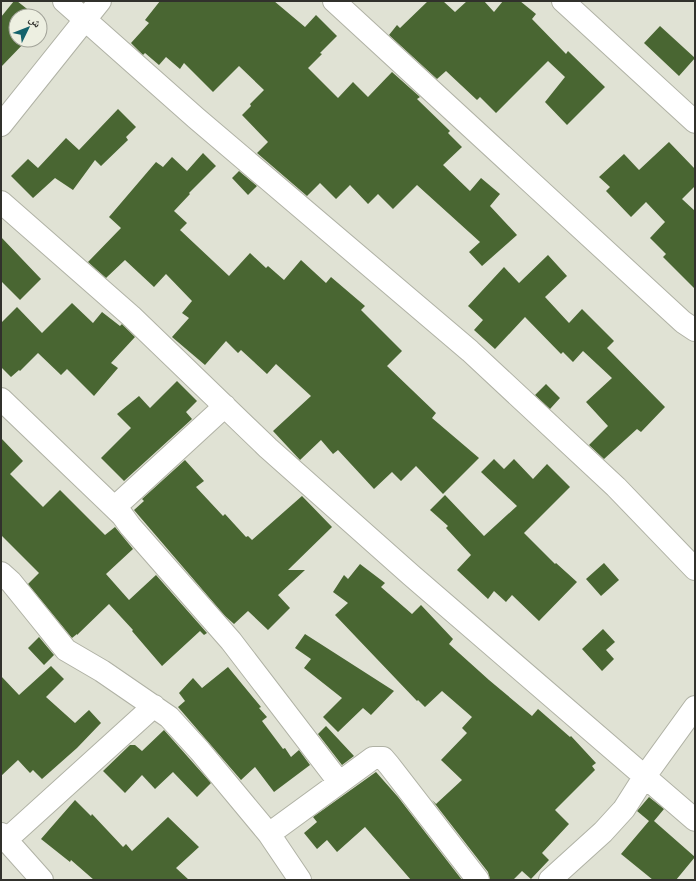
<svg xmlns="http://www.w3.org/2000/svg" width="696" height="881" viewBox="0 0 696 881" font-family="'Noto Serif','Noto Naskh Arabic',serif">
  <rect width="100%" height="100%" fill="#e0e2d4"/>
  <path fill="#496632" d="M 14,1 L 17,1 L 36,16 L 16,16 L 16,40 L 27,40 L 1,67 L 1,17 Z
    M 160,1 L 274,1 L 305,27 L 316,15 L 337,36 L 320,53 L 322,54 L 308,68 L 338,98 L 353,82 L 368,97 L 392,72 L 420,97 L 417,99 L 450,131 L 448,133 L 462,147 L 443,165 L 470,191 L 481,178 L 500,194 L 490,206 L 517,235 L 482,266 L 469,252 L 480,242 L 417,185 L 393,209 L 378,194 L 368,204 L 350,185 L 336,199 L 320,183 L 307,196 L 257,153 L 268,142 L 242,115 L 251,106 L 250,104 L 264,90 L 239,66 L 213,92 L 184,63 L 180,69 L 166,57 L 159,65 L 145,53 L 143,55 L 131,43 L 149,23 L 145,20 Z
    M 428,1 L 443,1 L 455,12 L 467,1 L 484,1 L 494,12 L 503,1 L 520,1 L 536,14 L 532,19 L 566,54 L 568,51 L 605,87 L 567,125 L 545,102 L 565,77 L 548,61 L 496,113 L 480,97 L 477,100 L 446,71 L 437,79 L 389,35 L 397,25 L 400,28 Z
    M 660,26 L 695,58 L 679,76 L 644,43 Z
    M 118,109 L 136,127 L 126,137 L 128,140 L 101,166 L 95,160 L 73,190 L 55,178 L 33,198 L 11,176 L 28,159 L 38,168 L 66,138 L 79,150 Z
    M 669,142 L 695,169 L 695,186 L 682,199 L 695,211 L 695,289 L 663,257 L 666,254 L 650,238 L 665,222 L 646,202 L 631,217 L 606,191 L 610,187 L 599,177 L 624,154 L 639,170 Z
    M 203,153 L 216,166 L 189,193 L 190,194 L 174,211 L 187,223 L 180,230 L 229,276 L 250,253 L 266,268 L 268,266 L 284,280 L 301,260 L 326,283 L 331,277 L 365,306 L 361,310 L 402,351 L 387,366 L 436,413 L 432,418 L 479,458 L 443,494 L 416,466 L 401,481 L 392,472 L 374,489 L 338,450 L 333,454 L 321,440 L 300,460 L 273,431 L 311,396 L 276,364 L 267,374 L 241,350 L 238,353 L 226,341 L 205,365 L 172,337 L 189,318 L 182,313 L 192,301 L 166,274 L 154,287 L 125,260 L 106,278 L 88,262 L 121,228 L 109,217 L 156,162 L 163,167 L 172,157 L 187,171 Z
    M 239,171 L 257,186 L 248,195 L 232,178 Z
    M 1,237 L 41,279 L 20,300 L 1,281 Z
    M 548,255 L 567,276 L 545,297 L 569,323 L 582,309 L 614,341 L 607,348 L 665,407 L 641,432 L 637,429 L 604,459 L 589,445 L 608,426 L 586,402 L 612,378 L 583,351 L 573,362 L 563,352 L 561,354 L 525,317 L 495,349 L 474,330 L 483,320 L 468,306 L 504,267 L 519,283 Z
    M 72,303 L 93,323 L 102,312 L 120,326 L 122,324 L 135,337 L 111,363 L 118,368 L 94,396 L 67,369 L 61,375 L 38,353 L 20,371 L 19,370 L 11,377 L 1,367 L 1,323 L 17,307 L 42,333 Z
    M 177,381 L 197,401 L 186,412 L 192,419 L 124,481 L 101,458 L 131,428 L 117,414 L 139,396 L 150,408 Z
    M 546,384 L 560,398 L 550,409 L 535,395 Z
    M 1,438 L 23,461 L 10,474 L 43,507 L 60,490 L 105,535 L 115,527 L 133,549 L 106,574 L 129,600 L 156,575 L 207,633 L 204,635 L 200,631 L 162,666 L 132,631 L 133,630 L 109,604 L 77,635 L 77,634 L 72,638 L 28,584 L 39,573 L 1,535 Z
    M 494,459 L 504,469 L 514,459 L 533,479 L 547,464 L 570,487 L 524,533 L 555,564 L 556,563 L 577,582 L 539,621 L 512,595 L 506,602 L 494,591 L 488,599 L 457,570 L 471,555 L 446,528 L 448,526 L 430,510 L 445,495 L 484,536 L 517,506 L 481,472 Z
    M 185,460 L 204,481 L 196,487 L 223,516 L 225,514 L 246,537 L 248,536 L 252,540 L 302,496 L 332,527 L 288,570 L 305,570 L 278,595 L 290,608 L 268,630 L 248,611 L 234,624 L 225,616 L 134,510 L 144,501 L 142,499 Z
    M 604,563 L 619,580 L 601,596 L 586,579 Z
    M 360,564 L 385,583 L 381,587 L 412,614 L 421,605 L 453,639 L 449,644 L 489,680 L 532,716 L 538,709 L 570,737 L 571,736 L 596,763 L 592,766 L 595,770 L 555,810 L 569,824 L 542,853 L 549,860 L 531,879 L 522,871 L 513,880 L 490,880 L 488,872 L 432,800 L 436,804 L 462,780 L 441,760 L 467,733 L 462,728 L 472,717 L 442,691 L 425,707 L 418,700 L 417,701 L 335,615 L 348,603 L 333,592 L 344,575 L 348,579 Z
    M 603,629 L 615,642 L 606,650 L 614,659 L 602,671 L 582,649 Z
    M 305,634 L 394,691 L 371,715 L 363,708 L 338,732 L 323,717 L 342,698 L 304,668 L 311,659 L 295,648 Z
    M 39,637 L 54,655 L 44,665 L 28,648 Z
    M 51,666 L 64,679 L 46,697 L 75,723 L 89,710 L 101,723 L 77,748 L 42,779 L 33,770 L 30,773 L 18,760 L 1,776 L 1,676 L 19,695 Z
    M 228,667 L 261,707 L 259,708 L 267,717 L 262,721 L 283,749 L 285,748 L 291,757 L 299,750 L 310,765 L 274,792 L 255,767 L 241,780 L 178,707 L 185,701 L 179,693 L 193,678 L 202,688 Z
    M 326,726 L 354,756 L 342,765 L 318,734 Z
    M 164,730 L 211,783 L 197,797 L 173,772 L 155,789 L 142,775 L 125,793 L 103,771 L 130,745 L 135,745 L 142,751 Z
    M 376,772 L 398,797 L 462,880 L 411,880 L 365,827 L 337,852 L 327,840 L 317,849 L 304,833 L 317,822 L 313,817 Z
    M 649,797 L 664,809 L 654,821 L 695,857 L 676,880 L 653,880 L 621,854 L 649,821 L 637,811 Z
    M 75,800 L 91,816 L 92,814 L 123,847 L 126,844 L 132,851 L 168,817 L 199,847 L 176,868 L 189,880 L 94,880 L 71,860 L 70,862 L 41,839 Z"/>
  <g fill="none" stroke-linecap="round" stroke-linejoin="round">
    <g stroke="#b0b2a5" stroke-width="24">
      <path id="minor" d="M 64,1 L 196,118 L 470,351 L 616,487 L 695,569
        M 334,1 L 683,322 L 695,330
        M 563,1 L 695,122
        M 1,125 L 100,1
        M 1,202 L 131,316 L 268,448 L 411,575 L 695,820
        M 1,399 L 122,515 L 130,526 L 231,641 L 339,782
        M 115,507 L 225,406
        M 1,573 L 11,582 L 66,650 L 102,671 L 169,717 L 200,751 L 269,834 L 300,880
        M 1,834 L 42,880
        M 269,834 L 373,758 L 383,758 L 389,765 L 478,880
        M 7,839 L 154,706
        M 550,880 L 603,832 L 624,809 L 645,776 L 695,707"/>
    </g>
    <use href="#minor" stroke="#fff" stroke-width="22"/>
  </g>
  <rect width="696" height="881" fill="none" stroke="#31312c" stroke-width="4"/>
  <g transform="translate(28 28) rotate(47)"><circle r="19" fill="#edefe1" stroke="#a2a399"/>
  <path d="M0-3L7 15L0 10L-7 15Z" fill="#14626c"/>
  <text y="-6" font-size="11" font-weight="bold" text-anchor="middle" fill="#31312c">ش</text>
  </g>
</svg>
